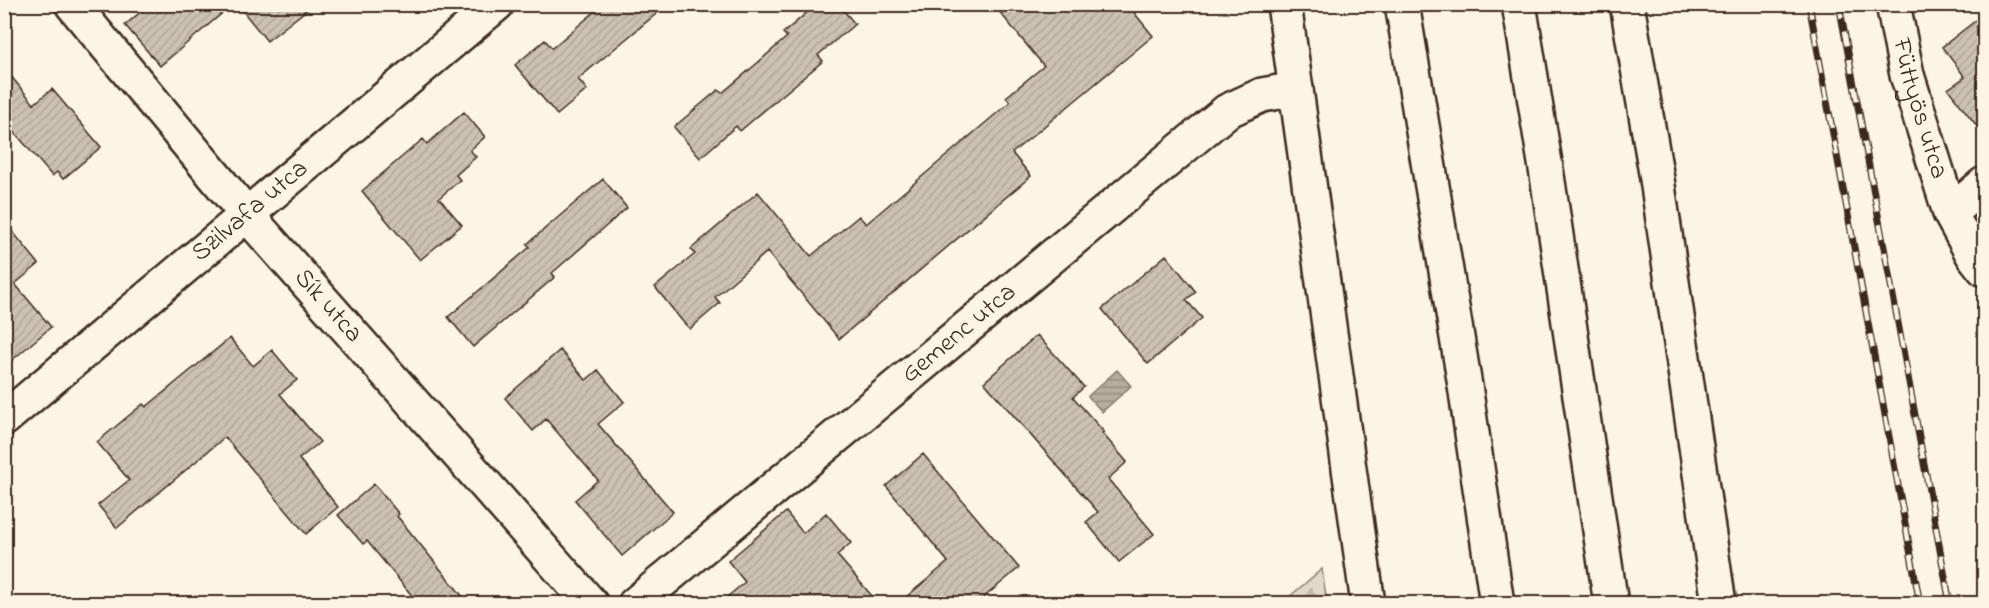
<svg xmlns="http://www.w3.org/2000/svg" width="1989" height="608" viewBox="0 0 1989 608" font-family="'Indie Flower',sans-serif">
  <defs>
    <pattern id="forest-firs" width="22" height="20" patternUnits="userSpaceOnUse" patternTransform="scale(1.5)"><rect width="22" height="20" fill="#e0d8c8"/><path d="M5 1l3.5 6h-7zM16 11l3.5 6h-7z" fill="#c1baab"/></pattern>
    <pattern id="water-rules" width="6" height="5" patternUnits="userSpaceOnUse" patternTransform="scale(1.5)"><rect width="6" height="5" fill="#b7ad9e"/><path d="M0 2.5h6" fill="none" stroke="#968d80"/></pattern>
    <pattern id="building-hatch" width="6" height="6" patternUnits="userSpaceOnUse" patternTransform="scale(1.5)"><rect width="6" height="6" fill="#ccc2b3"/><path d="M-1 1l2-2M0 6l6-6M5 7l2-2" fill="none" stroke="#b0a79a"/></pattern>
  </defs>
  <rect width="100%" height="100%" fill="#fcf5e5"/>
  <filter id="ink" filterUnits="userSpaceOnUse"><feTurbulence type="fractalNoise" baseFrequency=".0167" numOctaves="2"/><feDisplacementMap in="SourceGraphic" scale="12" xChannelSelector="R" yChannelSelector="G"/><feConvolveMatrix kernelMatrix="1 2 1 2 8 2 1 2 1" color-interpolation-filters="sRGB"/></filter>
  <g filter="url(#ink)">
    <path fill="url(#forest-firs)" stroke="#8e8173" stroke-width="1.5" d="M 1322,569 L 1327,603 L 1282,603 Z"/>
    <path fill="url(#water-rules)" stroke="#85796b" stroke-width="1.5" d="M 1117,370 L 1131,386 L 1102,412 L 1088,396 Z"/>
    <path fill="url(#building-hatch)" stroke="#3b2a1e" stroke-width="1.5" d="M 150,4 L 233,4 L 160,66 L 125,25 Z
      M 237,4 L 314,4 L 267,41 Z
      M 604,4 L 668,4 L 578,79 L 587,90 L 557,115 L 515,65 L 545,40 L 552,48 Z
      M 817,4 L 838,4 L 855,24 L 818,55 L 823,61 L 740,131 L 736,126 L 700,158 L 674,127 L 718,90 L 722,93 L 754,66 L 787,37 L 783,33 Z
      M 993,4 L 1127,4 L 1153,36 L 1012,153 L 1031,176 L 839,339 L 767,252 L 715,297 L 720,303 L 690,329 L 683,322 L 655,287 L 695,254 L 691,249 L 758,192 L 811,256 L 859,216 L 866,224 L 1010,102 L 1006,97 L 1044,66 Z
      M 1984,14 L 1984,135 L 1948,89 L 1965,77 L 1942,47 Z
      M 4,68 L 34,104 L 52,89 L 101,147 L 63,179 L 57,172 L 52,176 L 4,120 Z
      M 464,112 L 485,137 L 470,150 L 476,157 L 456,175 L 460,180 L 439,198 L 462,225 L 420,260 L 362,191 L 423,139 L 427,144 Z
      M 603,179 L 627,208 L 552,273 L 555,277 L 473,347 L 448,317 L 530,247 L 527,244 Z
      M 4,221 L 39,264 L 15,284 L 51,327 L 4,367 Z
      M 1166,255 L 1196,292 L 1186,300 L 1202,318 L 1148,364 L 1102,309 Z
      M 1037,335 L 1084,387 L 1073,397 L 1104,432 L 1102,433 L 1127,462 L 1108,479 L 1154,534 L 1119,562 L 1086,522 L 1098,512 L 984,382 Z
      M 230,338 L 253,366 L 272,350 L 297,380 L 280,394 L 320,442 L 299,459 L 338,507 L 306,534 L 225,437 L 117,528 L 98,505 L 129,480 L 97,442 L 143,404 L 146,407 Z
      M 560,350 L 586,380 L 598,370 L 624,402 L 598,424 L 673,512 L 622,556 L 575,500 L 598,480 L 546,419 L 533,431 L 505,398 Z
      M 923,454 L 1019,568 L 977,603 L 899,603 L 948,562 L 886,486 Z
      M 374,484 L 399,514 L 397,516 L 468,603 L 418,603 L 367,541 L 363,544 L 338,515 Z
      M 786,512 L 803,533 L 826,513 L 851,543 L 837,555 L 878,603 L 720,603 L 745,582 L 728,561 Z"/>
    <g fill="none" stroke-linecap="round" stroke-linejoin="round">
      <g stroke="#3b2a1e" stroke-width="38">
        <g id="street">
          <path id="s1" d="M 72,4 L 247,215 L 591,604"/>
          <path id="s2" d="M 1893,4 L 1907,75 L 1950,213 L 1973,255 L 1984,269"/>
          <path d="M 1950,213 L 1984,184"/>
          <path id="s3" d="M 4,419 L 497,4"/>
          <path id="s4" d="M 635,604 L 1227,111 L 1262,95 L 1296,89"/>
        </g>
      </g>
      <g stroke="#3b2a1e" stroke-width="38">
        <path id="secondary" d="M 1284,4 L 1368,604"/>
      </g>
      <g stroke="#3b2a1e" stroke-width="38">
        <path id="highway" d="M 1402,4 L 1466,392 L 1497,604
          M 1519,4 L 1547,175 L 1611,604
          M 1627,4 L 1657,179 L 1719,604"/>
      </g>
      <use href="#street" stroke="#fcf5e5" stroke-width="33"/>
      <use href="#secondary" stroke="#fcf5e5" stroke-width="33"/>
      <use href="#highway" stroke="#fcf5e5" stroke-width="33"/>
      <g stroke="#3b2a1e" stroke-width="7">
        <path id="rail" d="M 1809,4 L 1920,604
          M 1839,4 L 1950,604"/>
      </g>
      <use href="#rail" stroke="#fcf5e5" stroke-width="4.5" stroke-dasharray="14" stroke-linecap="butt"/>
    </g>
  </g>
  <g text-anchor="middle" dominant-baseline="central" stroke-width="6" stroke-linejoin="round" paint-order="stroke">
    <g font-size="26" fill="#3b2a1e" stroke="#fcf5e5">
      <text stroke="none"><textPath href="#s2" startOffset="108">Füttyös utca</textPath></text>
      <text stroke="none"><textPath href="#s3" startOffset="322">Szilvafa utca</textPath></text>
      <text stroke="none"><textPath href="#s1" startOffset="396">Sík utca</textPath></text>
      <text stroke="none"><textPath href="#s4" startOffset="422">Gemenc utca</textPath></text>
    </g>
  </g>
  <rect width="1989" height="608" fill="none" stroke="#fcf5e5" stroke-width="24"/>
  <rect x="12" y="12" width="1965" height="584" fill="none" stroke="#3b2a1e" stroke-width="2" filter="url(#ink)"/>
</svg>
